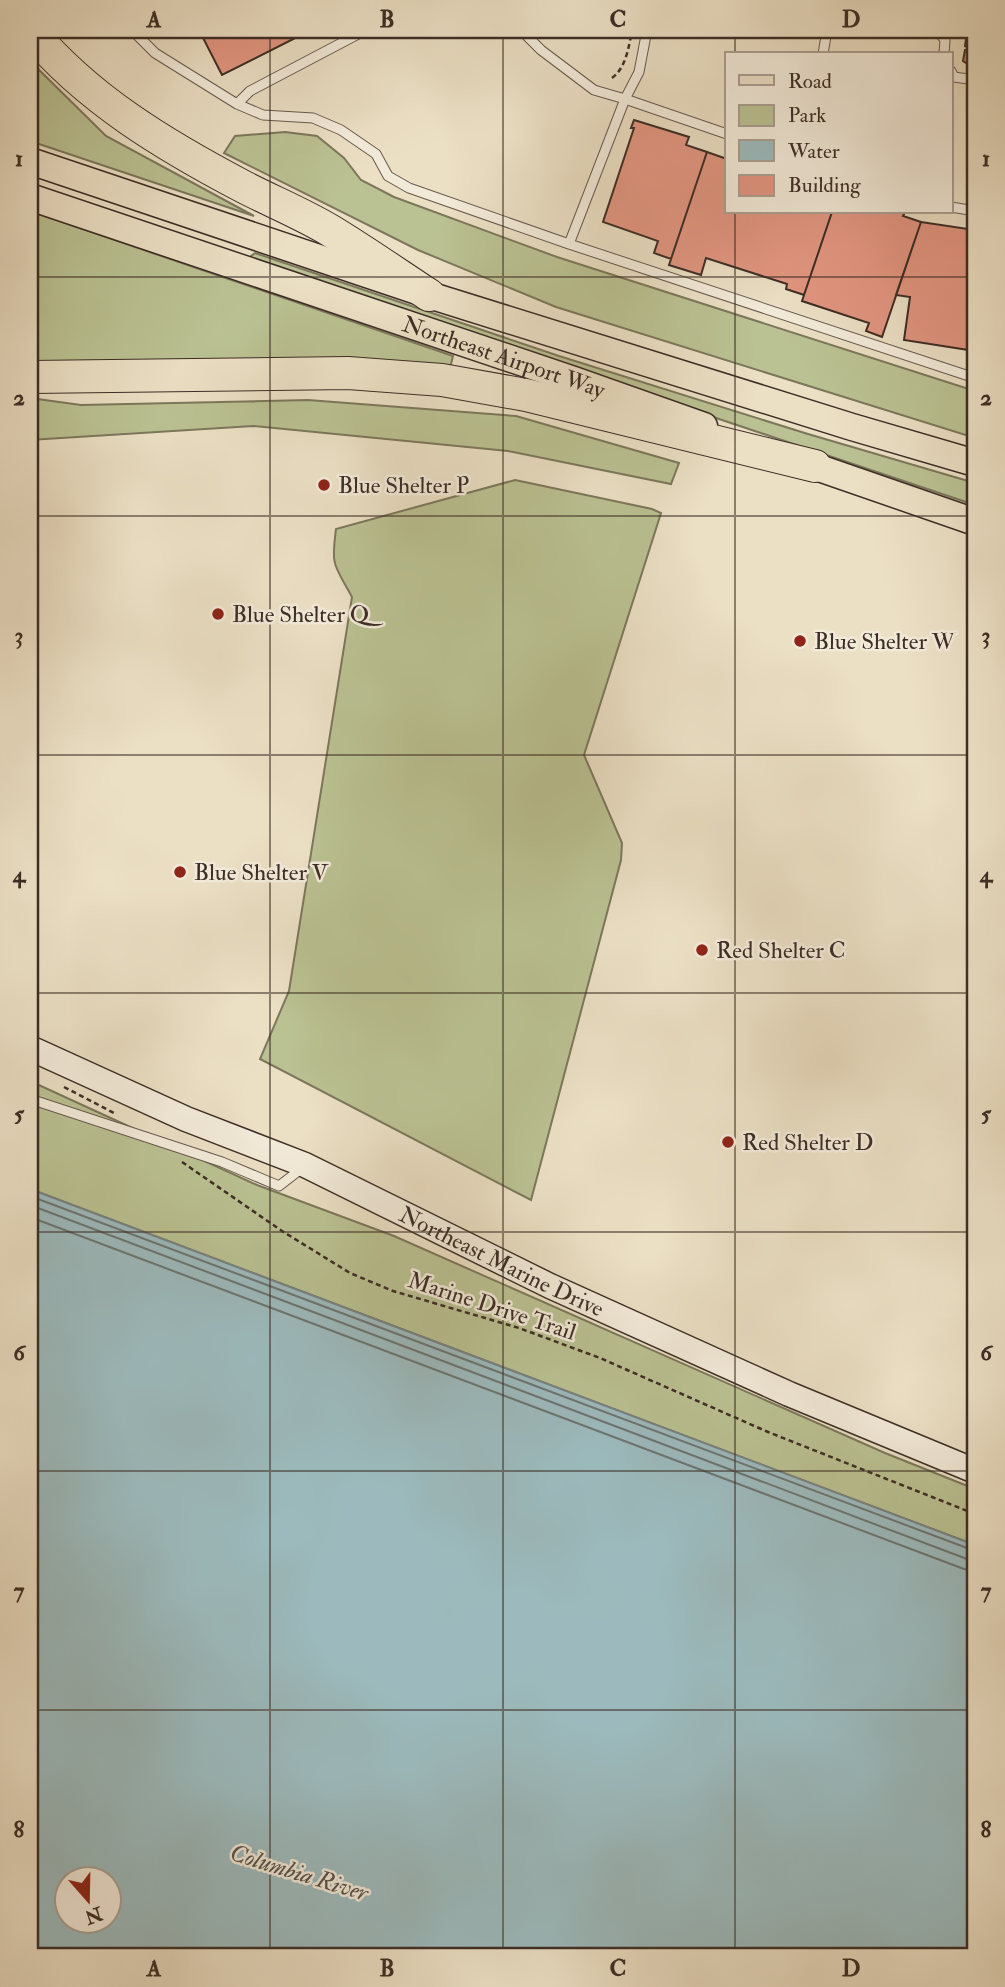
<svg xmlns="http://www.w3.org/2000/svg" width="1005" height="1987" viewBox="0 0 1005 1987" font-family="'IM FELL Double Pica',serif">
  <rect width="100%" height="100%" fill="#ebdfc4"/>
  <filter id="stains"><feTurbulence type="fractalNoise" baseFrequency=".00286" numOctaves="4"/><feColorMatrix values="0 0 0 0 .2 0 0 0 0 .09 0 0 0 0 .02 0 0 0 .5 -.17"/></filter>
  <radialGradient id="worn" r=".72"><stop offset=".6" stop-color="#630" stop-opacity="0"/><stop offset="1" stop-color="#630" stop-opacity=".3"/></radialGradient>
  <path fill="#bac192" stroke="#7c775c" stroke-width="2" d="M 30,61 L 106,136 L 254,216 L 30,141 Z
    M 285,132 L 317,136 L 344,158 L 361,180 L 394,197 L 557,257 L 975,391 L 975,438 L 556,307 L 418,250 L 224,153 L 235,136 Z
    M 30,211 L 453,356 L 449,372 L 30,363 Z
    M 255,253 L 559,356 L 808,434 L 975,483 L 975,505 L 252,262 L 251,256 Z
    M 30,398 L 81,405 L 308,400 L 516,416 L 679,463 L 671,484 L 508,451 L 253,426 L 30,440 Z
    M 515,480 L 652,509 L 661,513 L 584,755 L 622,843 L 621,860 L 531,1200 L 260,1059 L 289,991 L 352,597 C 334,564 331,567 336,529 Z
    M 30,1081 L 257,1185 L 394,1236 L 885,1453 L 975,1489 L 975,1545 L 30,1189 Z"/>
  <path fill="#9cbabd" stroke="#768281" stroke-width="2" fill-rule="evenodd" d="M 30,1189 L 975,1545 L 975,1957 L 30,1957 ZM 66,1878 L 108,1878 L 108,1920 L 66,1920 Z"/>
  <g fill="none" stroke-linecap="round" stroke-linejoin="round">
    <path stroke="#6c7472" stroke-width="2" d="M 30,1196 L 975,1551
      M 30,1205 L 967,1559 L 975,1560
      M 30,1217 L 964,1569 L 975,1571"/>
  </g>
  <path fill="#e19580" stroke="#3d2d26" stroke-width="2" d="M 199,30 L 311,30 L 222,75 Z
    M 970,30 L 975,31 L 975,50 L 965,46 L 967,32 L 969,33 Z
    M 968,49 L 975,50 L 975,70 L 968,69 L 969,65 L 963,61 L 965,50 Z
    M 634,120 L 689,137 L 686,145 L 707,152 L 671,259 L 654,253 L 658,241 L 603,222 L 634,128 L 631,128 Z
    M 707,152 L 727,159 L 727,212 L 832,212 L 804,295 L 786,289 L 787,284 L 706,258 L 701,275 L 669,265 Z
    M 832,212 L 905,212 L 903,216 L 921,222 L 882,337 L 866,331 L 869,323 L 802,301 Z
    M 921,222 L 975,230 L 975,351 L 904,340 L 910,297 L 896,295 Z"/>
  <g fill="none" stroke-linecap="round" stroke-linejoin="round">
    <g stroke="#685a4e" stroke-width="11">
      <path id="lane" d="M 132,30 L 155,53 L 237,104 L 263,115 L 313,118 L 341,130 L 376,154 L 388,176 L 409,188 L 569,244 L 975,378
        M 521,30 L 541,50 L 594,90 L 625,99 L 569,244
        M 647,30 L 639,72 L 625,99 L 727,134
        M 933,30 L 937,30 L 945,40 L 944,54
        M 823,54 L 827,30
        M 951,71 L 954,77 L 975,80
        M 237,104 L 250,91 L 366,30
        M 951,207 L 975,211
        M 30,1099 L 222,1162 L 279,1186 L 301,1169"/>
    </g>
    <g stroke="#3d2d26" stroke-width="27">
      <g id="secondary">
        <path id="s1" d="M 30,1048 L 186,1119 L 305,1165 L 550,1286 L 789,1394 L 975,1471"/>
      </g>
    </g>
    <g stroke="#3d2d26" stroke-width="29">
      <g id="primary">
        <path d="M 30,161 L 429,295 L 852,427 L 975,463"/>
        <path id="s2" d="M 30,197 L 574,380 L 704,426"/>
        <path d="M 796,460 L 975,522"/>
      </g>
    </g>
    <g stroke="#3d2d26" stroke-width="34">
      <path id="highway" d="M 30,30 C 87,99 166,146 244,187 C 273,202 303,214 331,231 C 364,251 397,274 429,295
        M 30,377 L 348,373 L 442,380 L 526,395 L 815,466"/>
    </g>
    <path stroke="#3d2d26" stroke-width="2.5" stroke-dasharray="5 3.5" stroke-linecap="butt" d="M 612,78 C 626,68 629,46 632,30
      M 64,1087 L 114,1113
      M 182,1162 L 282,1231 L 350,1273 L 393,1291 L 519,1328 L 600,1358 L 768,1432 L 975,1514"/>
    <use href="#lane" stroke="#f2ead9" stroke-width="9"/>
    <use href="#secondary" stroke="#f2ead9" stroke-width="24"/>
    <use href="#primary" stroke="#ebdfc4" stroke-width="26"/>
    <use href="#highway" stroke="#ebdfc4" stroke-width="32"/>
  </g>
  <path fill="none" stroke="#3d2d26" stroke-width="2" stroke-opacity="0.55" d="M 270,30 L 270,1957M 503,30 L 503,1957M 735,30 L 735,54M 735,212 L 735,1957M 30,277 L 975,277M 30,516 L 975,516M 30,755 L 975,755M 30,993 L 975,993M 30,1232 L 975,1232M 30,1471 L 975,1471M 30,1710 L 975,1710"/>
  <g fill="#8f2418" stroke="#f2ead9" stroke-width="2.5">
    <circle cx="324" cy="485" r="7"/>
    <circle cx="218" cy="614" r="7"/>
    <circle cx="800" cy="641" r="7"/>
    <circle cx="180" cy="872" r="7"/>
    <circle cx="702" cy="950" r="7"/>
    <circle cx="728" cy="1142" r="7"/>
  </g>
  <g text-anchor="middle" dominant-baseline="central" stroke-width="5" stroke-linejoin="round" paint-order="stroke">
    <g font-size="23" fill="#3d2d26" stroke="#f2ead9">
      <text stroke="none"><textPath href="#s2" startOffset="500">Northeast Airport Way</textPath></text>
      <text stroke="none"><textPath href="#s1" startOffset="518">Northeast Marine Drive</textPath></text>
      <text transform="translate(492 1306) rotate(18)">Marine Drive Trail</text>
    </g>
    <g font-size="23" fill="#3d2d26" stroke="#f2ead9" text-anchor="start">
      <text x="338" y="485">Blue Shelter P</text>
      <text x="232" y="614">Blue Shelter Q</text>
      <text x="814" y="641">Blue Shelter W</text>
      <text x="194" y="872">Blue Shelter V</text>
      <text x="716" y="950">Red Shelter C</text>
      <text x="742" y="1142">Red Shelter D</text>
    </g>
    <g font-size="24" font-style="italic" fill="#55504c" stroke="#f2ead9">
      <text transform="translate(299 1873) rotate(17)">Columbia River</text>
    </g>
  </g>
  <rect width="1005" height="1987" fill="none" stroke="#ebdfc4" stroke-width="77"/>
  <rect x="725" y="52" width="228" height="161" fill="#f2ead9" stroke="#aa9e91" stroke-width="2"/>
  <rect x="739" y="75" width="35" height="10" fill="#ebdfc4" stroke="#aa9e91" stroke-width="2"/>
  <text x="788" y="88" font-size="21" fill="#3d2d26">Road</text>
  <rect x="739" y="105" width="35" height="21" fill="#bac192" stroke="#aa9e91" stroke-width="2"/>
  <text x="788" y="122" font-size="21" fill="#3d2d26">Park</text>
  <rect x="739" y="140" width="35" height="21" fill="#9cbabd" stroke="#aa9e91" stroke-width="2"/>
  <text x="788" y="158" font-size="21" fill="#3d2d26">Water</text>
  <rect x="739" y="175" width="35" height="21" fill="#e19580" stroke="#aa9e91" stroke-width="2"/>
  <text x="788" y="192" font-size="21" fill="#3d2d26">Building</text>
  <g transform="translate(88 1900) rotate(160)"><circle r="33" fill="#f2ead9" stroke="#aa9e91" stroke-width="2"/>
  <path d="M0-5L12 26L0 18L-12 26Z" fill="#8f2418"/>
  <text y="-10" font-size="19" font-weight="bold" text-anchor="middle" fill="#3d2d26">N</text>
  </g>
  <rect x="38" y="38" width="929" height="1910" fill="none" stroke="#3d2d26" stroke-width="2.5"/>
  <g font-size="23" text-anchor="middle" font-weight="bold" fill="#3d2d26">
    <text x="154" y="27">A</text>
    <text x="387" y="27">B</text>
    <text x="618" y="27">C</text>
    <text x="851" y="27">D</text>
    <text x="19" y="166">1</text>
    <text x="986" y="166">1</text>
    <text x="19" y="405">2</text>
    <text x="986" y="405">2</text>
    <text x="19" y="643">3</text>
    <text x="986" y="643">3</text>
    <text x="19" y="882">4</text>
    <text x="986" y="882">4</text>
    <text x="19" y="1121">5</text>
    <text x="986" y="1121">5</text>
    <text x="19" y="1360">6</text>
    <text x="986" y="1360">6</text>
    <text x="19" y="1598">7</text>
    <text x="986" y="1598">7</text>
    <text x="19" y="1837">8</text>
    <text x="986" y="1837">8</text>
    <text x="154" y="1976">A</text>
    <text x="387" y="1976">B</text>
    <text x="618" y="1976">C</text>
    <text x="851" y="1976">D</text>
  </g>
  <rect width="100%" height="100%" filter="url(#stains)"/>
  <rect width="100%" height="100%" fill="url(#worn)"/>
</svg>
